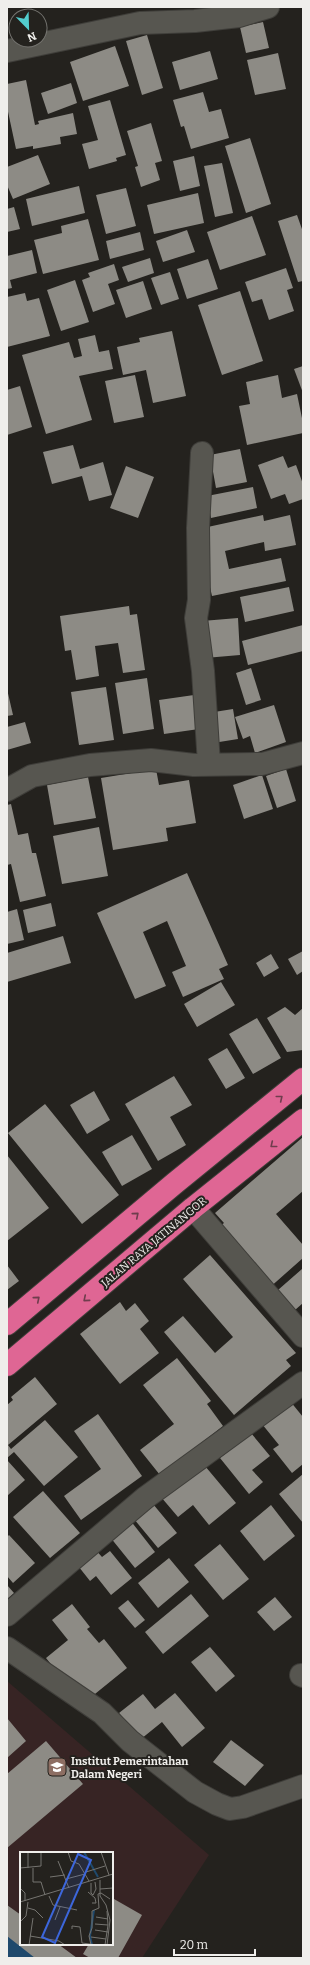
<svg xmlns="http://www.w3.org/2000/svg" width="310" height="1965" viewBox="0 0 310 1965" font-family="Bitter,serif">
  <rect width="100%" height="100%" fill="#24221e"/>
  <path fill="#372424" fill-rule="evenodd" d="M 7,1681 L 209,1855 L 142,1958 L 7,1958 ZM 21,1853 L 112,1853 L 112,1944 L 21,1944 Z"/>
  <g fill="none" stroke-linecap="round" stroke-linejoin="round">
    <path stroke="#1f496c" stroke-width="28" d="M 7,1942 L 29,1958"/>
  </g>
  <path fill="#8d8b85" d="M 263,22 L 269,48 L 246,53 L 240,27 Z
    M 147,35 L 163,88 L 142,95 L 126,41 Z
    M 115,46 L 129,86 L 83,101 L 70,62 Z
    M 210,51 L 218,79 L 180,90 L 172,62 Z
    M 278,53 L 286,89 L 255,95 L 247,60 Z
    M 26,80 L 35,125 L 39,124 L 38,121 L 73,113 L 77,134 L 60,137 L 61,144 L 33,149 L 33,146 L 16,149 L 7,107 L 7,84 Z
    M 71,83 L 77,103 L 48,114 L 41,93 Z
    M 203,92 L 209,112 L 221,109 L 229,138 L 191,149 L 184,126 L 181,127 L 173,100 Z
    M 110,100 L 126,155 L 116,158 L 117,161 L 89,169 L 82,144 L 98,140 L 88,106 Z
    M 151,123 L 162,161 L 155,163 L 160,180 L 141,187 L 135,167 L 138,166 L 127,131 Z
    M 250,138 L 271,204 L 246,213 L 225,146 Z
    M 38,155 L 50,184 L 13,199 L 7,185 L 7,167 Z
    M 194,156 L 200,186 L 180,191 L 173,161 Z
    M 222,163 L 233,213 L 215,217 L 204,166 Z
    M 79,186 L 85,213 L 32,226 L 26,199 Z
    M 126,188 L 136,226 L 106,234 L 96,195 Z
    M 198,193 L 204,223 L 154,234 L 147,205 Z
    M 14,207 L 20,229 L 7,232 L 7,209 Z
    M 297,215 L 303,232 L 303,281 L 298,282 L 278,221 Z
    M 252,216 L 266,255 L 220,270 L 207,232 Z
    M 88,219 L 99,260 L 43,274 L 34,240 L 62,233 L 61,226 Z
    M 187,230 L 195,252 L 163,262 L 156,241 Z
    M 140,232 L 144,250 L 110,259 L 106,241 Z
    M 32,250 L 37,273 L 10,280 L 12,288 L 7,289 L 7,256 Z
    M 150,258 L 154,273 L 128,282 L 122,267 Z
    M 208,259 L 218,289 L 187,299 L 177,269 Z
    M 114,264 L 119,280 L 108,284 L 115,304 L 93,312 L 82,280 L 90,277 L 88,273 Z
    M 286,268 L 293,288 L 287,290 L 294,311 L 269,320 L 262,299 L 252,302 L 245,282 Z
    M 170,272 L 179,299 L 161,305 L 151,278 Z
    M 75,280 L 89,322 L 61,331 L 47,290 Z
    M 143,281 L 152,309 L 126,318 L 116,290 Z
    M 240,291 L 263,361 L 222,375 L 198,305 Z
    M 25,293 L 27,301 L 39,298 L 50,336 L 7,347 L 7,297 Z
    M 172,331 L 186,396 L 153,403 L 146,370 L 123,375 L 117,347 L 140,342 L 139,338 Z
    M 95,335 L 99,352 L 109,350 L 113,369 L 79,376 L 92,420 L 46,434 L 22,355 L 69,342 L 74,358 L 82,356 L 78,339 Z
    M 303,366 L 303,393 L 294,369 Z
    M 135,375 L 144,417 L 114,423 L 105,381 Z
    M 278,375 L 282,398 L 297,394 L 303,423 L 303,433 L 247,445 L 239,406 L 250,404 L 246,382 Z
    M 20,386 L 32,427 L 7,435 L 7,390 Z
    M 73,445 L 80,469 L 103,462 L 112,495 L 89,501 L 82,476 L 52,484 L 43,452 Z
    M 240,449 L 247,482 L 216,488 L 210,455 Z
    M 283,456 L 288,468 L 296,465 L 303,484 L 303,499 L 289,504 L 285,494 L 271,499 L 258,465 Z
    M 126,466 L 154,477 L 138,518 L 110,508 Z
    M 253,487 L 257,508 L 211,518 L 207,496 Z
    M 263,515 L 264,521 L 290,515 L 296,545 L 265,551 L 264,542 L 225,551 L 229,569 L 281,558 L 286,581 L 212,596 L 207,574 L 203,528 Z
    M 289,587 L 294,611 L 245,622 L 240,597 Z
    M 129,606 L 130,615 L 137,614 L 145,670 L 123,673 L 118,643 L 95,646 L 99,676 L 76,680 L 71,650 L 65,651 L 60,616 Z
    M 238,618 L 240,655 L 205,658 L 202,621 Z
    M 303,625 L 303,651 L 248,665 L 242,641 Z
    M 251,668 L 261,700 L 246,705 L 236,673 Z
    M 147,678 L 154,729 L 123,734 L 115,683 Z
    M 106,687 L 114,740 L 79,745 L 71,692 Z
    M 7,689 L 13,715 L 7,716 Z
    M 194,695 L 199,729 L 164,734 L 159,700 Z
    M 274,705 L 286,742 L 255,753 L 250,736 L 243,739 L 235,717 Z
    M 233,709 L 238,739 L 213,743 L 208,713 Z
    M 25,722 L 31,743 L 7,750 L 7,727 Z
    M 156,769 L 159,785 L 189,780 L 196,823 L 166,828 L 168,841 L 113,850 L 101,778 Z
    M 286,769 L 296,801 L 277,808 L 266,776 Z
    M 262,775 L 273,809 L 244,819 L 233,785 Z
    M 88,777 L 96,818 L 54,825 L 47,785 Z
    M 11,804 L 18,835 L 28,833 L 32,853 L 36,853 L 46,896 L 20,902 L 11,864 L 7,865 L 7,805 Z
    M 99,827 L 108,876 L 62,884 L 53,836 Z
    M 187,873 L 228,965 L 219,969 L 224,979 L 183,997 L 172,972 L 186,966 L 167,921 L 143,932 L 166,986 L 135,999 L 97,913 Z
    M 51,903 L 56,926 L 28,933 L 23,910 Z
    M 17,909 L 24,940 L 7,944 L 7,912 Z
    M 63,936 L 71,963 L 7,982 L 7,953 Z
    M 303,951 L 303,971 L 297,975 L 288,959 Z
    M 271,954 L 279,968 L 264,977 L 256,963 Z
    M 221,982 L 235,1005 L 197,1027 L 184,1004 Z
    M 285,1007 L 295,1015 L 303,1008 L 303,1050 L 287,1052 L 267,1018 Z
    M 257,1018 L 281,1058 L 253,1074 L 229,1034 Z
    M 227,1048 L 245,1078 L 226,1089 L 208,1059 Z
    M 174,1076 L 192,1105 L 170,1117 L 186,1145 L 158,1161 L 125,1104 Z
    M 94,1091 L 110,1120 L 87,1134 L 70,1105 Z
    M 45,1104 L 119,1195 L 82,1224 L 8,1133 Z
    M 132,1135 L 152,1169 L 122,1186 L 102,1152 Z
    M 303,1137 L 303,1191 L 276,1214 L 303,1245 L 303,1258 L 268,1289 L 216,1229 L 224,1223 L 215,1213 Z
    M 7,1155 L 49,1208 L 7,1241 Z
    M 210,1255 L 296,1353 L 286,1360 L 291,1366 L 234,1415 L 164,1332 L 183,1316 L 215,1353 L 233,1337 L 183,1279 Z
    M 7,1265 L 19,1281 L 7,1290 Z
    M 302,1269 L 303,1303 L 295,1310 L 278,1290 Z
    M 120,1302 L 126,1311 L 135,1303 L 149,1321 L 140,1329 L 159,1353 L 120,1384 L 80,1334 Z
    M 177,1358 L 211,1401 L 207,1404 L 223,1426 L 160,1475 L 140,1450 L 174,1424 L 143,1385 Z
    M 35,1377 L 57,1404 L 8,1445 L 11,1449 L 45,1420 L 78,1457 L 44,1486 L 14,1452 L 7,1458 L 7,1405 L 13,1400 L 11,1397 Z
    M 290,1401 L 303,1417 L 303,1464 L 292,1473 L 273,1449 L 279,1445 L 262,1424 Z
    M 98,1414 L 142,1476 L 81,1520 L 64,1496 L 101,1469 L 74,1431 Z
    M 251,1433 L 270,1456 L 252,1470 L 263,1482 L 249,1494 L 220,1458 Z
    M 7,1460 L 25,1480 L 7,1496 Z
    M 205,1466 L 236,1503 L 209,1525 L 193,1505 L 178,1517 L 161,1497 Z
    M 303,1474 L 303,1523 L 279,1494 Z
    M 43,1491 L 80,1533 L 50,1558 L 13,1517 Z
    M 153,1504 L 177,1533 L 158,1548 L 134,1519 Z
    M 271,1505 L 295,1536 L 264,1561 L 240,1531 Z
    M 130,1520 L 155,1552 L 135,1568 L 110,1537 Z
    M 9,1535 L 35,1563 L 13,1583 L 7,1576 L 7,1537 Z
    M 220,1544 L 249,1579 L 223,1600 L 194,1565 Z
    M 93,1547 L 102,1557 L 110,1551 L 132,1578 L 111,1595 L 96,1576 L 90,1581 L 75,1562 Z
    M 169,1558 L 189,1582 L 158,1608 L 138,1583 Z
    M 7,1585 L 14,1593 L 7,1599 Z
    M 191,1594 L 209,1616 L 163,1654 L 145,1632 Z
    M 275,1597 L 292,1617 L 274,1631 L 257,1612 Z
    M 128,1600 L 145,1620 L 135,1628 L 118,1608 Z
    M 72,1604 L 90,1627 L 87,1629 L 99,1643 L 104,1639 L 127,1668 L 90,1698 L 73,1692 L 46,1658 L 68,1640 L 52,1620 Z
    M 210,1647 L 235,1676 L 216,1692 L 191,1662 Z
    M 175,1693 L 205,1728 L 182,1747 L 162,1722 L 141,1739 L 119,1713 L 143,1694 L 155,1709 Z
    M 7,1718 L 26,1741 L 7,1758 Z
    M 231,1740 L 264,1765 L 245,1786 L 213,1762 Z
    M 46,1741 L 83,1784 L 7,1848 L 7,1774 Z
    M 114,1899 L 142,1915 L 118,1958 L 90,1958 L 83,1954 L 89,1944 L 112,1944 L 112,1903 Z
    M 7,1905 L 21,1915 L 21,1944 L 58,1944 L 77,1958 L 35,1958 L 7,1936 Z"/>
  <g fill="none" stroke-linecap="round" stroke-linejoin="round">
    <g stroke="#3f3e3a" stroke-width="24">
      <path id="minor" d="M 7,51 L 140,23 L 195,21 L 239,16 L 268,7
        M 202,453 L 198,528 L 199,600 L 196,618 L 203,671 L 209,764
        M 7,790 L 32,776 L 90,765 L 151,760 L 194,765 L 262,764 L 303,753
        M 193,1208 L 303,1336
        M 7,1615 L 145,1498 L 303,1383
        M 7,1648 L 102,1713 L 130,1741 L 195,1792 L 217,1804 L 230,1809 L 243,1807 L 303,1786
        M 301,1675 L 303,1676"/>
    </g>
    <g stroke="#3f3e3a" stroke-width="24">
      <path id="highway" d="M 7,1324 L 175,1183 L 303,1079
        M 7,1365 L 193,1208 L 303,1120"/>
    </g>
    <use href="#minor" stroke="#575650" stroke-width="22"/>
    <use href="#highway" stroke="#df6694" stroke-width="22"/>
  </g>
  <defs><path id="oneway-chevron" d="M-2-3.5L2.5 0L-2 3.5" fill="none" stroke-width="1.6" stroke-linecap="round" stroke-linejoin="round"/></defs>
  <g stroke="#6f3d4d">
    <use href="#oneway-chevron" transform="translate(280 1098) rotate(-39)"/>
    <use href="#oneway-chevron" transform="translate(273 1145) rotate(141)"/>
    <use href="#oneway-chevron" transform="translate(136 1215) rotate(-40)"/>
    <use href="#oneway-chevron" transform="translate(37 1299) rotate(-40)"/>
    <use href="#oneway-chevron" transform="translate(86 1299) rotate(140)"/>
  </g>
  <defs>
    <g id="university-square" transform="scale(1)"><rect x="-9" y="-9" width="18" height="18" rx="4" fill="#8d6e63" stroke="#24221e"/><path d="M0-5L7-2L0 1L-7-2ZM-4 1L0 2.5L4 1V4Q0 6-4 4Z" fill="#fff"/></g>
  </defs>
  <g fill-rule="evenodd">
    <use href="#university-square" x="57" y="1767"/>
  </g>
  <g text-anchor="middle" dominant-baseline="central" stroke-width="4" stroke-linejoin="round" paint-order="stroke">
    <g font-size="11" fill="#efeeeb" stroke="#24221e">
      <text transform="translate(154 1242) rotate(-40)">JALAN RAYA JATINANGOR</text>
    </g>
    <g font-size="11" font-weight="bold" fill="#efeeeb" stroke="#24221e" text-anchor="start">
      <text x="71" y="1761">Institut Pemerintahan<tspan x="71" dy="13">Dalam Negeri</tspan></text>
    </g>
  </g>
  <g transform="translate(20 1852)">
    <rect width="93" height="93" fill="#24221e"/>
    <path fill="none" stroke="#1f496c" stroke-width="2" d="M 64,0 L 78,25M 72,93 L 70,84 L 74,58"/>
    <path fill="none" stroke="#757470" stroke-width="1" d="M 8,0 L 8,16M 48,0 L 51,9 L 59,12 L 69,29M 81,0 L 89,23M 38,9 L 49,36M 0,16 L 21,14 L 21,0M 13,16 L 13,30 L 21,30 L 25,43M 66,20 L 85,14M 30,25 L 45,23M 46,27 L 65,22M 80,28 L 80,44 L 86,53 L 90,68 L 87,93M 71,31 L 71,41 L 73,43 L 76,37 L 75,30M 0,36 L 5,41 L 5,49M 80,37 L 93,36M 68,40 L 75,46 L 76,51 L 72,51M 29,44 L 33,53 L 57,58M 0,50 L 93,22M 8,56 L 15,58 L 23,66M 76,65 L 88,67M 35,68 L 40,55M 0,70 L 6,64 L 8,50M 75,72 L 88,73M 52,77 L 52,74 L 60,75 L 62,91 L 77,93M 75,78 L 88,80M 10,84 L 39,89 L 45,93M 71,85 L 86,87M 9,93 L 13,66M 71,93 L 69,84 L 72,76 L 72,59 L 79,56 L 78,42 L 81,41 L 90,47M 85,93 L 88,73 L 87,59"/>
    <path fill="#3c66db" fill-opacity="0.15" stroke="#3c66db" stroke-width="2" d="M 58,2 L 71,8 L 35,91 L 22,85 Z"/>
    <rect width="93" height="93" fill="none" stroke="#efeeeb" stroke-width="2"/>
  </g>
  <rect width="310" height="1965" fill="none" stroke="#efeeeb" stroke-width="16"/>
  <g transform="translate(28 28) rotate(157)"><circle r="19" fill="#24221e" stroke="#757470"/>
  <path d="M0-3L7 15L0 10L-7 15Z" fill="#52cdce"/>
  <text y="-6" font-size="11" font-weight="bold" text-anchor="middle" fill="#efeeeb">N</text>
  </g>
  <path d="M174 1949v6h81v-6" fill="none" stroke="#efeeeb" stroke-width="2"/>
  <text x="180" y="1949" font-size="12" fill="#efeeeb" stroke="#24221e" stroke-width="3" paint-order="stroke">20 m</text>
</svg>
